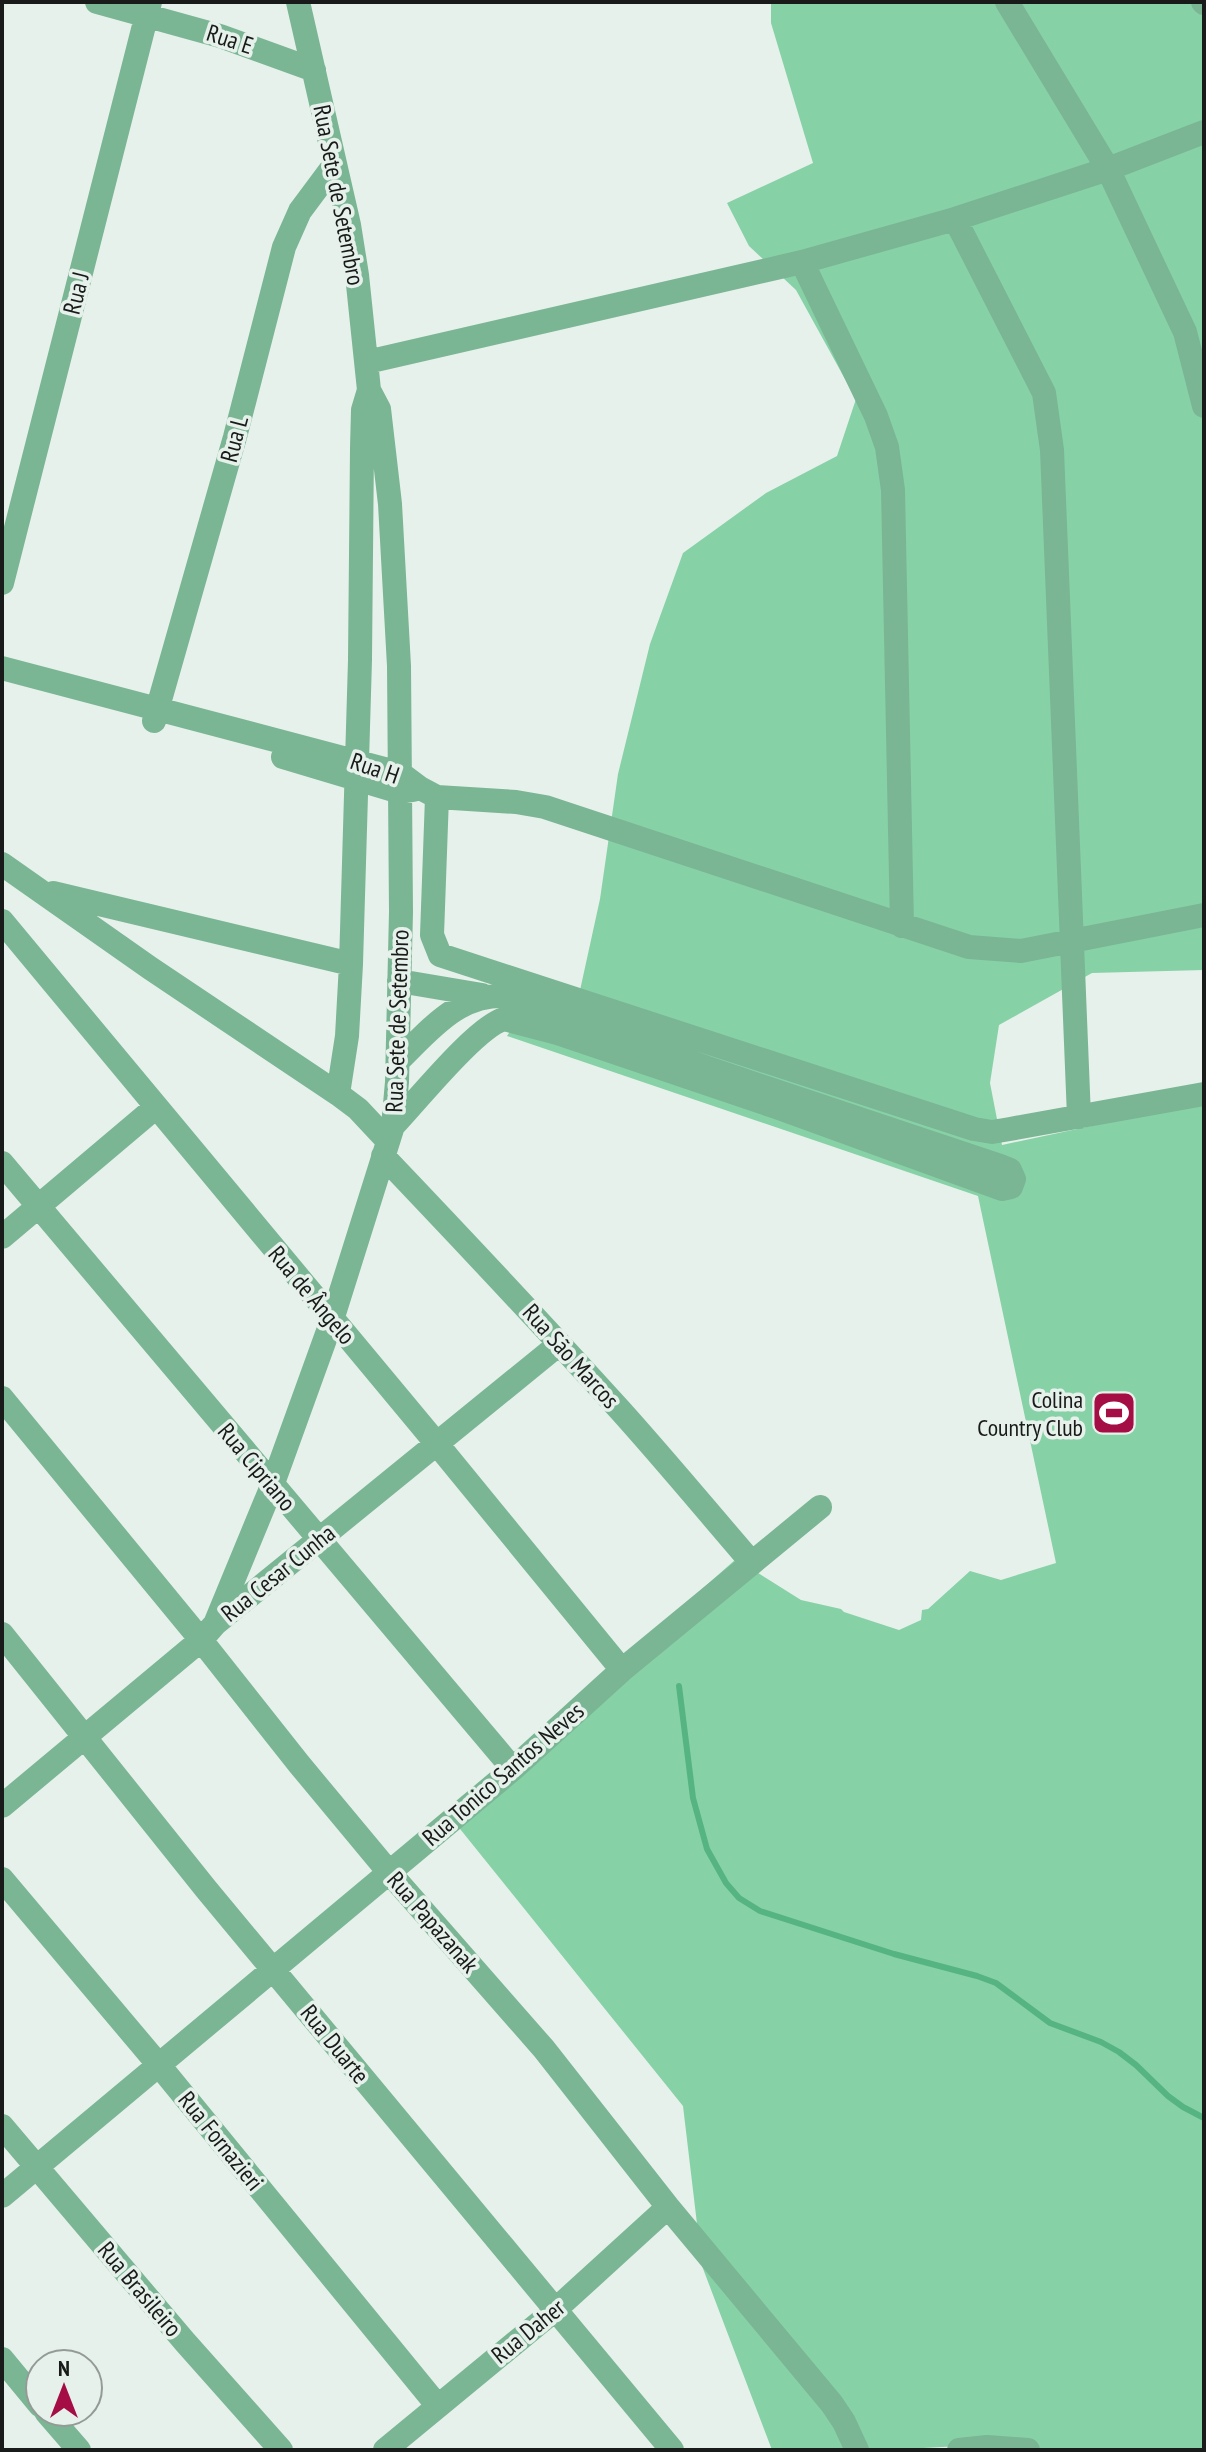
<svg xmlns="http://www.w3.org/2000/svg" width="1206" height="2452" viewBox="0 0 1206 2452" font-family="'PT Sans Narrow',sans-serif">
  <rect width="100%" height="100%" fill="#e7f1eb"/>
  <path fill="#87d1a7" d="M 771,2 L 1204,2 L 1204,970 L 1092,973 L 999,1025 L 990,1083 L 1002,1145 L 1204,1102 L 1204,2450 L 1017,2450 L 999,2444 L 885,2450 L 772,2450 L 702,2266 L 683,2106 L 448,1814 L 736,1559 L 801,1600 L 841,1609 L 844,1612 L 899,1630 L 921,1620 L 922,1610 L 928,1609 L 970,1571 L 1001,1580 L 1056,1563 L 978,1196 L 507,1036 L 535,995 L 577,1004 L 600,899 L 618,774 L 650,644 L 683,553 L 766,493 L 837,456 L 856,399 L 796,290 L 749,246 L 727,203 L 813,163 L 771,23 Z"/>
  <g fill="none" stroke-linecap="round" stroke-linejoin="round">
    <path stroke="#56b483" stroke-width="6" d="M 679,1686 L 693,1798 L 707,1849 L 726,1883 L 739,1898 L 760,1911 L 894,1954 L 977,1976 L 996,1983 L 1050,2023 L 1101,2042 L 1119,2052 L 1136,2065 L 1168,2096 L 1183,2107 L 1204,2118"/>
    <path stroke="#7ab694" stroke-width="24" d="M 97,2 L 220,36 L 314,70
      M 1007,2 L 1108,169 L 1185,332 L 1204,406
      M 1203,2 L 1204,3
      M 955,219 L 1044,393 L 1052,450 L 1079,1117
      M 802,262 L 876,416 L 887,447 L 893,490 L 902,926
      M 367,362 L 802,262 L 955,219 L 1108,169 L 1204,132
      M 2,583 L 150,2
      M 2,668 L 400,773 L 420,788 L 437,797 L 516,802 L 545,807 L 969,947 L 1021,951 L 1204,915
      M 154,721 L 235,437 L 284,247 L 300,211 L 335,164
      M 283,757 L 400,792 L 413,790
      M 437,797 L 432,935 L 440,955 L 974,1129 L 992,1132 L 1010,1129 L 1204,1094
      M 2,864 L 150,968 L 338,1094 L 358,1109 L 387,1140
      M 53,893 L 351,964
      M 2,921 L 437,1444 L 622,1670
      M 399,981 L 482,995
      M 338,1094 L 347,1036 L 351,964 L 360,660 L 362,448 L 363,410 L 369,390
      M 393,1126 C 416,1102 476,1027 504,1019 L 557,1033 L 779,1108 L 1002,1189 L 1011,1187 L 1014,1179 L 1010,1170 L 1000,1166 L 713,1070 L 509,996 C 459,992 430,1030 398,1061
      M 383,1156 C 463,1240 542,1324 620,1410 C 665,1460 708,1512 752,1563
      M 2,1163 L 513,1769
      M 2,1237 L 156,1107
      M 2,1398 L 201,1640 L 299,1764 L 388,1871 L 544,2049 L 668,2207 L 832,2404 L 844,2422 L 857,2450
      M 215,1624 L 272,1486 L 332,1320 L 393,1126 L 397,1082 L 401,912 L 399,666 L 390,504 L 379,409 L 369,390 L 357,275 L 349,225 L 298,2
      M 2,1634 L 206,1889 L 672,2450
      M 2,1806 L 201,1640 L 215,1624 L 558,1345
      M 2,1879 L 158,2064 L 437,2405
      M 2,2126 L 185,2342 L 281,2450
      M 2,2196 L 513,1769 L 622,1670 L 820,1507
      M 2,2359 L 40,2405
      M 46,2412 L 79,2450
      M 385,2450 L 555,2310 L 668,2207
      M 959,2450 L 987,2447 L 1028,2450"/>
  </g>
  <defs>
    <g id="stadium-square" transform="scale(2.3)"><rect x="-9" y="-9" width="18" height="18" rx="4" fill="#a50e45" stroke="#e7f1eb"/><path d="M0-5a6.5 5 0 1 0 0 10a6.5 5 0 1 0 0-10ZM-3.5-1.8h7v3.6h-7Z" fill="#fff"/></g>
  </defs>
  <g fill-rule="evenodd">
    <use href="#stadium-square" x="1114" y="1413"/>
  </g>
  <g text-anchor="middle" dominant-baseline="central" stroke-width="7" stroke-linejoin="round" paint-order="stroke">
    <g font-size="24" fill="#181b19" stroke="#e7f1eb">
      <text transform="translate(230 39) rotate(18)">Rua E</text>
      <text transform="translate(339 195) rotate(79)">Rua Sete de Setembro</text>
      <text transform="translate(76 293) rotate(-76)">Rua J</text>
      <text transform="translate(234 439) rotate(-75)">Rua L</text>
      <text transform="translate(375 768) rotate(19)">Rua H</text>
      <text transform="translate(397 1021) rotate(-88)">Rua Sete de Setembro</text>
      <text transform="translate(312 1295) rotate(50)">Rua de Ângelo</text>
      <text transform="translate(571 1356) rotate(48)">Rua São Marcos</text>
      <text transform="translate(257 1467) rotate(50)">Rua Cipriano</text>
      <text transform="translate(278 1573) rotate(-39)">Rua Cesar Cunha</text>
      <text transform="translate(503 1774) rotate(-41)">Rua Tonico Santos Neves</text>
      <text transform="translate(433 1922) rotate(49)">Rua Papazanak</text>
      <text transform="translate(335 2044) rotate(51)">Rua Duarte</text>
      <text transform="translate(221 2141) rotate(51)">Rua Fornazieri</text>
      <text transform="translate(140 2289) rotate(50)">Rua Brasileiro</text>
      <text transform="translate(528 2331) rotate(-39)">Rua Daher</text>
    </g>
    <g font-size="24" fill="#181b19" stroke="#e7f1eb" text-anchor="end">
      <text x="1083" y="1399">Colina<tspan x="1083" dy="28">Country Club</tspan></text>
    </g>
  </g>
  <rect width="1206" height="2452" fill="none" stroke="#181b19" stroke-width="8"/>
  <g transform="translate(64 2388)"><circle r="38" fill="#e7f1eb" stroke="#949b97" stroke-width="2"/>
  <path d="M0-6L14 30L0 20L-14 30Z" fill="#a50e45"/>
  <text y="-12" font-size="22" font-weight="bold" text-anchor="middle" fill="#181b19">N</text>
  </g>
</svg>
